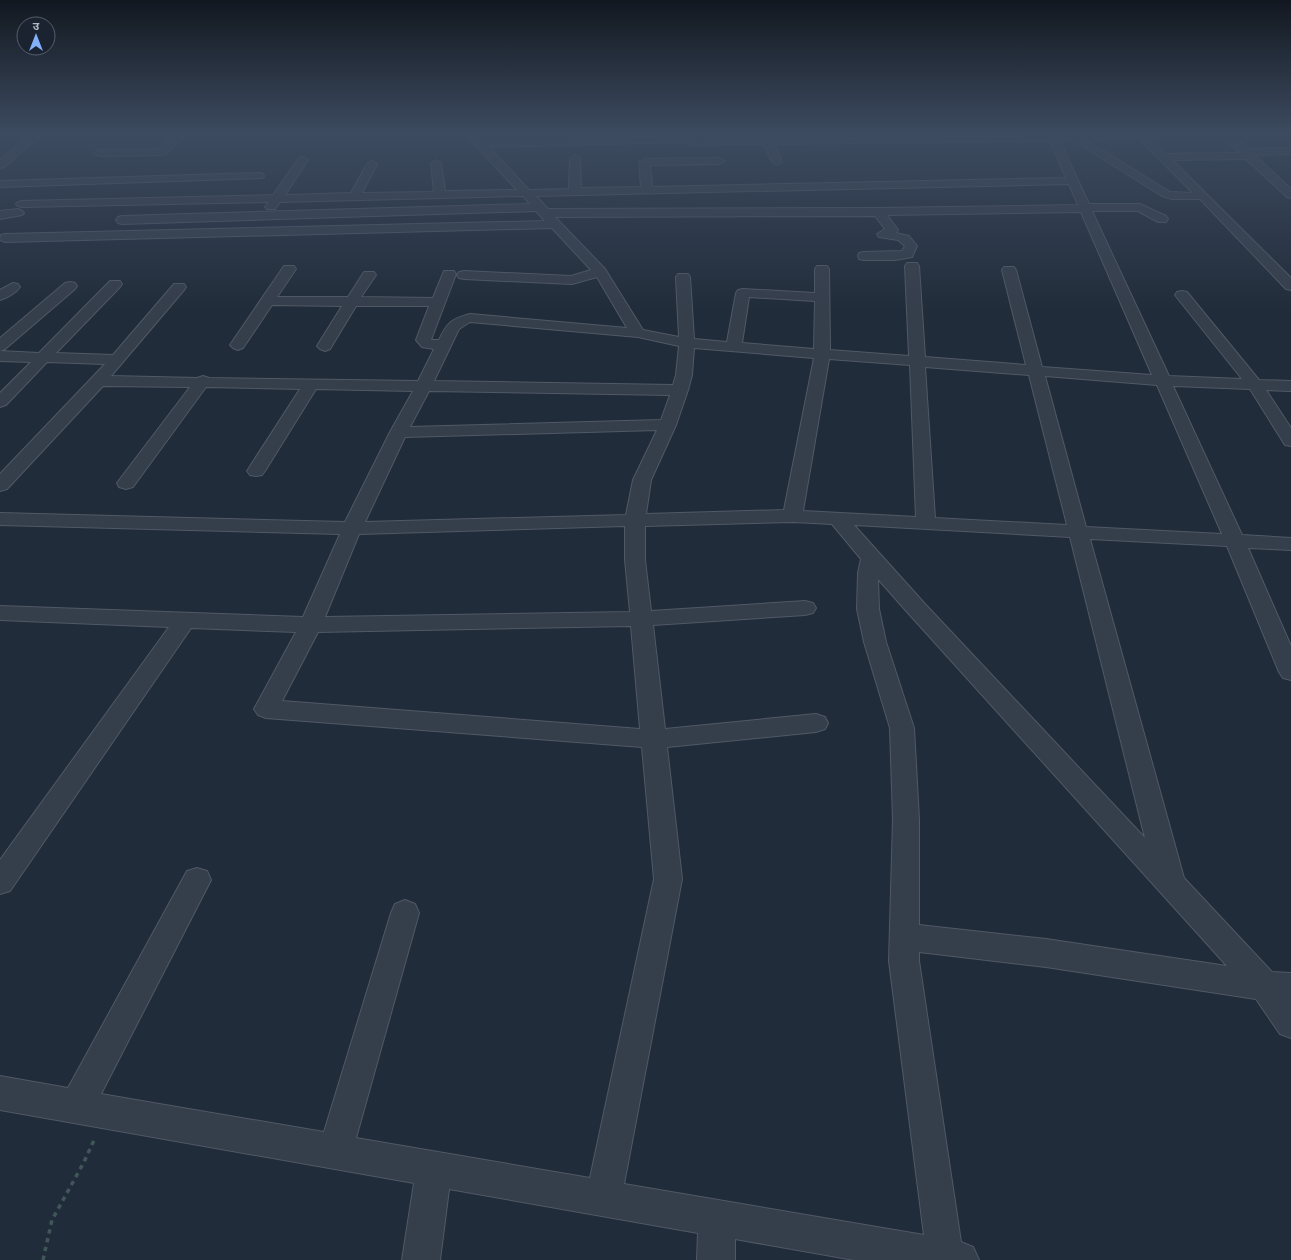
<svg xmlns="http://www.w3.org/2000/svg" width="1291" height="1260" viewBox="0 0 1291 1260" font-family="'PT Sans','Noto Sans Devanagari',sans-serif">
  <rect width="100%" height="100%" fill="#212c3a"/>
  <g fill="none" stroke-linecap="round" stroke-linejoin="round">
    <g stroke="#505965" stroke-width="2">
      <path id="minor" d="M 30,135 L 41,135 L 4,167 L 0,168 L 0,160 Z
        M 174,135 L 184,135 L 166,154 L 162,155 L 99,156 L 94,153 L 99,150 L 159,149 Z
        M 471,135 L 478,135 L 483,141 L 686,136 L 692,139 L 1160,135 L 1158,137 L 1149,138 L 1165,154 L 1240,153 L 1221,135 L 1232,135 L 1247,149 L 1291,148 L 1291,154 L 1254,155 L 1291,189 L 1291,198 L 1287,197 L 1246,159 L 1172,160 L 1291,278 L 1291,290 L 1286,289 L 1200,199 L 1172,199 L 1162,196 L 1073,140 L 1059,140 L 1089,204 L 1140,204 L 1166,216 L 1168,219 L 1166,222 L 1158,222 L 1138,211 L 1092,211 L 1169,376 L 1242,379 L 1175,295 L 1177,292 L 1182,291 L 1187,292 L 1259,380 L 1291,381 L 1291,391 L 1266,390 L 1291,428 L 1291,446 L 1285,445 L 1250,389 L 1173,386 L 1242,535 L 1291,538 L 1291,550 L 1248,548 L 1291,646 L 1291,680 L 1283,678 L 1279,672 L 1227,546 L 1090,539 L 1184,878 L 1272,972 L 1291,973 L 1291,1038 L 1280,1034 L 1256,999 L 1046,967 L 919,952 L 919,961 L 961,1242 L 973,1247 L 979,1260 L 854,1260 L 735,1239 L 735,1260 L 697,1260 L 698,1233 L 449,1189 L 440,1260 L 402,1260 L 414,1183 L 0,1110 L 0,1076 L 68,1088 L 187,871 L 197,868 L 207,871 L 211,880 L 101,1094 L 324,1132 L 391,913 L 395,904 L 405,900 L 415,904 L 419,913 L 356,1138 L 590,1178 L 654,879 L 642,747 L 266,718 L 258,715 L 254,709 L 296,632 L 191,628 L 10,891 L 0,894 L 0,860 L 169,627 L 0,620 L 0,606 L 303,617 L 340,534 L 0,525 L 0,513 L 345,522 L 390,432 L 413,391 L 316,389 L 265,471 L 262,475 L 256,476 L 250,475 L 247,471 L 300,389 L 206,387 L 133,487 L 126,489 L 119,487 L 117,483 L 190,387 L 103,386 L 7,489 L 0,491 L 0,474 L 105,364 L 47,362 L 6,405 L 0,407 L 0,393 L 31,362 L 0,361 L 0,351 L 39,353 L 110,281 L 120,281 L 122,284 L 120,287 L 56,353 L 113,355 L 174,284 L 184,284 L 186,287 L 184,290 L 111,376 L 197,378 L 203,376 L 209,378 L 418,381 L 434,349 L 422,347 L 416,340 L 429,306 L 356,306 L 330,349 L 325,351 L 320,349 L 317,346 L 342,306 L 272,305 L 243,348 L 238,350 L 233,348 L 230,345 L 284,266 L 294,266 L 296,269 L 277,297 L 348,297 L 364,272 L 374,272 L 376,275 L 361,297 L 433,298 L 444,271 L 454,271 L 456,274 L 431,340 L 439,340 C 447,323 451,319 470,314 L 627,328 L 597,277 L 572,284 L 464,279 L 459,278 L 457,275 L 459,272 L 464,271 L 571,276 L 591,270 L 552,228 L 5,242 L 0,240 L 1,235 L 5,234 L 545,221 L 536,211 L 122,224 L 118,223 L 116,220 L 118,217 L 122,216 L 530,204 L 523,196 L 280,202 L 275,209 L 267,209 L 265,207 L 269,202 L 22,207 L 18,206 L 16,204 L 18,202 L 22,201 L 273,195 L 299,158 L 303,157 L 308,160 L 285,195 L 351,193 L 367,164 L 372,161 L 377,164 L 362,193 L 434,192 L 431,163 L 436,160 L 441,163 L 445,191 L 517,190 L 470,139 L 469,137 ZM 1138,138 L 1193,193 L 1170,192 L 1086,140 ZM 1050,141 L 1066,178 L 652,187 L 650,165 L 720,164 L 725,161 L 720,158 L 644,159 L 639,162 L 641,187 L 581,188 L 580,158 L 575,155 L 570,158 L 569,189 L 529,190 L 489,147 L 684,142 L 690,145 L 764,144 L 772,162 L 777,165 L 782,162 L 774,144 ZM 1069,184 L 1078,205 L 878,208 L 548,209 L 536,196 ZM 1081,212 L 1152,375 L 1042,367 L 1016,270 L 1014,267 L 1004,267 L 1002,270 L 1026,365 L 925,357 L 919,266 L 917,263 L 907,263 L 905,266 L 909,356 L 830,350 L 829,269 L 827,266 L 817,266 L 815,269 L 815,293 L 743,289 L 738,290 L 736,293 L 727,342 L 694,339 L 690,277 L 688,274 L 678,274 L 676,277 L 679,337 L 643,330 L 605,269 L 555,217 L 875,216 L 885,229 L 877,234 L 879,237 L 898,240 L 905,246 L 902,251 L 864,252 L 859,253 L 858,256 L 859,259 L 864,260 L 895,260 L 912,257 L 917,246 L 909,236 L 896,233 L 898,230 L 887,215 ZM 749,297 L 815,301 L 814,349 L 742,343 ZM 470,322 L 638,337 L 679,346 L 676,375 L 673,385 L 434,381 L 459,329 ZM 694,348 L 814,358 L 784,510 L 646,514 L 651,480 L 676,425 L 688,390 L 692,375 ZM 829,359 L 910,365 L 916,517 L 803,511 ZM 925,367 L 1029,375 L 1067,525 L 935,518 ZM 1045,376 L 1157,385 L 1222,534 L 1086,527 ZM 429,391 L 670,395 L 661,420 L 410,427 ZM 657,430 L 633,480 L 626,515 L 365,522 L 405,437 ZM 793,522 L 832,524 L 861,559 L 858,573 L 857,609 L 864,642 L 890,728 L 893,819 L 889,961 L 924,1235 L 624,1184 L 682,879 L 667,747 L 816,732 L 825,729 L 828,723 L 825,717 L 816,714 L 665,729 L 653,625 L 805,615 L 813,613 L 816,608 L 813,603 L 805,601 L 651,611 L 645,560 L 645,526 ZM 854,525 L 1070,537 L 1145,838 L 925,604 ZM 625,526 L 625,560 L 630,612 L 325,617 L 359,534 ZM 878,579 L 909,614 L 1227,966 L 1046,939 L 919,925 L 919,819 L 914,728 L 886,642 L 879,609 ZM 631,626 L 640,729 L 282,701 L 318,632 Z
        M 259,173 L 263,174 L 264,176 L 263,178 L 0,187 L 0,181 Z
        M 18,209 L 22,211 L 24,213 L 22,215 L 0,219 L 0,211 Z
        M 70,282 L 75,283 L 77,286 L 75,289 L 5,349 L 0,351 L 0,338 L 65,283 Z
        M 13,283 L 18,284 L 20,287 C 16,293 7,298 0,300 L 0,290 Z"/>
    </g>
    <path stroke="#415659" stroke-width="3.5" stroke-dasharray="4.5 4.5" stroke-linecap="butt" d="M 43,1260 L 52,1220 L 84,1162 L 95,1138"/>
    <use href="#minor" fill="#353e4b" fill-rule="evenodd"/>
  </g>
  <linearGradient id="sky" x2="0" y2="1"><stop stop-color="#121820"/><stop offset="0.43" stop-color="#3d4b60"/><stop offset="1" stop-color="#3d4b60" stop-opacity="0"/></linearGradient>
  <rect width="1291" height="311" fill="url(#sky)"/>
  <g transform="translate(36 36)"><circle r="19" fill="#1a232f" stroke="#565f6c"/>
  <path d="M0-3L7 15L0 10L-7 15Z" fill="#82b0fa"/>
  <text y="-6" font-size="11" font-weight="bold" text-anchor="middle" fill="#b0b9c7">उ</text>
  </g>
</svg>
